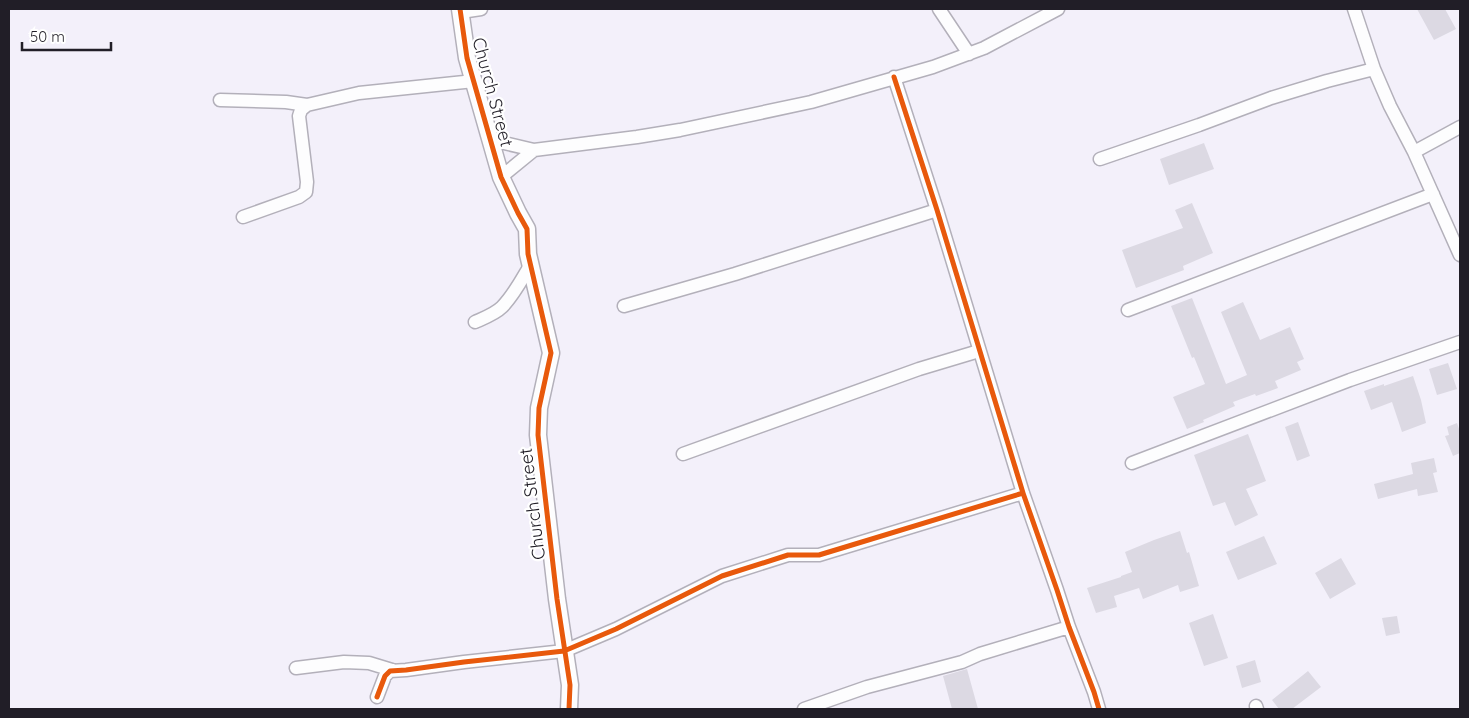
<svg xmlns="http://www.w3.org/2000/svg" width="1469" height="718" viewBox="0 0 1469 718" font-family="Quicksand,sans-serif">
  <rect width="100%" height="100%" fill="#f3f0fa"/>
  <path fill="#dcd9e3" d="M 1417,9 L 1445,9 L 1456,29 L 1434,40 Z
    M 1204,143 L 1214,169 L 1169,185 L 1160,159 Z
    M 1192,203 L 1213,253 L 1183,266 L 1184,270 L 1136,288 L 1122,250 L 1183,228 L 1175,210 Z
    M 1192,298 L 1226,384 L 1247,375 L 1221,312 L 1243,302 L 1260,340 L 1290,327 L 1304,359 L 1297,362 L 1301,370 L 1275,381 L 1278,388 L 1256,396 L 1255,394 L 1233,402 L 1235,406 L 1203,420 L 1204,422 L 1187,429 L 1173,397 L 1205,384 L 1194,357 L 1192,358 L 1171,306 Z
    M 1448,363 L 1457,389 L 1437,395 L 1429,369 Z
    M 1413,376 L 1421,400 L 1426,423 L 1402,432 L 1392,402 L 1371,410 L 1364,391 L 1384,384 L 1384,386 Z
    M 1298,422 L 1310,456 L 1297,461 L 1285,427 Z
    M 1457,423 L 1460,432 L 1460,453 L 1453,456 L 1445,436 L 1449,435 L 1447,427 Z
    M 1248,434 L 1266,481 L 1246,489 L 1258,515 L 1235,526 L 1225,502 L 1213,506 L 1194,455 Z
    M 1434,458 L 1437,472 L 1433,473 L 1438,492 L 1418,496 L 1417,489 L 1378,499 L 1374,484 L 1413,474 L 1411,463 Z
    M 1180,531 L 1187,553 L 1189,552 L 1199,586 L 1180,592 L 1178,585 L 1143,599 L 1139,588 L 1114,596 L 1117,607 L 1096,613 L 1087,588 L 1121,577 L 1121,576 L 1132,572 L 1125,552 L 1154,540 Z
    M 1264,536 L 1277,564 L 1238,580 L 1226,552 Z
    M 1341,558 L 1356,584 L 1330,599 L 1315,573 Z
    M 1213,614 L 1228,658 L 1204,666 L 1189,623 Z
    M 1397,616 L 1400,633 L 1386,636 L 1382,618 Z
    M 1255,660 L 1261,682 L 1242,688 L 1236,666 Z
    M 967,669 L 978,709 L 952,709 L 943,676 Z
    M 1308,671 L 1321,687 L 1292,709 L 1279,709 L 1272,700 Z"/>
  <g fill="none" stroke-linecap="round" stroke-linejoin="round">
    <g stroke="#b3b0ba" stroke-width="15">
      <path id="minor" d="M 939,9 L 969,54
        M 1354,9 L 1374,69 L 1390,106 L 1414,152 L 1460,255
        M 461,12 L 481,9
        M 894,77 L 937,210 L 1023,493 L 1057,590 L 1069,627 L 1094,692 L 1099,709
        M 220,100 L 286,102 L 307,105
        M 491,140 L 534,150
        M 1414,152 L 1460,127
        M 1100,159 L 1199,125 L 1271,98 L 1327,81 L 1374,69
        M 501,177 L 534,150 L 637,137 L 680,130 L 811,102 L 933,67 L 984,48 L 1058,9
        M 243,217 L 299,197 L 306,192 L 307,182 L 299,116 L 301,110 L 307,105 L 359,93 L 474,81
        M 624,306 L 735,274 L 937,210
        M 1128,310 L 1433,194
        M 475,322 C 484,318 495,314 502,307 C 514,295 522,279 531,264
        M 683,454 L 919,369 L 979,351
        M 1132,463 L 1350,380 L 1460,342
        M 296,668 L 344,662 L 369,663 L 392,670
        M 377,697 L 385,676 L 390,671 L 406,670 L 464,662 L 564,651 L 616,629 L 722,576 L 788,555 L 819,555 L 1023,493
        M 1256,706 L 1257,709
        M 804,709 L 867,687 L 962,662 L 980,654 L 1069,627"/>
    </g>
    <g stroke="#b3b0ba" stroke-width="19">
      <path id="tertiary" d="M 460,9 L 467,58 L 501,177 L 518,213 L 527,229 L 528,254 L 551,353 L 539,408 L 538,435 L 557,599 L 570,685 L 569,709"/>
    </g>
    <use href="#minor" stroke="#fdfdfe" stroke-width="12"/>
    <use href="#tertiary" stroke="#fdfdfe" stroke-width="16"/>
    <g stroke="#fff" stroke-width="8">
      <path id="cycleway" d="M 460,9 L 467,58 L 501,177 L 518,213 L 527,229 L 528,254 L 551,353 L 539,408 L 538,435 L 557,599 L 570,685 L 569,709
        M 894,77 L 937,210 L 1023,493 L 1057,590 L 1069,627 L 1094,692 L 1099,709
        M 377,697 L 385,676 L 390,671 L 406,670 L 464,662 L 564,651 L 616,629 L 722,576 L 788,555 L 819,555 L 1023,493"/>
    </g>
    <use href="#cycleway" stroke="#e8590c" stroke-width="5"/>
  </g>
  <g text-anchor="middle" dominant-baseline="central" stroke-width="4.5" stroke-linejoin="round" paint-order="stroke">
    <g font-size="18" fill="#211e27" stroke="#fff">
      <text transform="translate(493 92) rotate(75)">Church Street</text>
      <text transform="translate(532 504) rotate(-97)">Church Street</text>
    </g>
  </g>
  <rect width="1469" height="718" fill="none" stroke="#211e27" stroke-width="20"/>
  <path d="M22 42v8h89v-8" fill="none" stroke="#211e27" stroke-width="2.5"/>
  <text x="30" y="42" font-size="15" fill="#211e27" stroke="#ffffff" stroke-width="4" paint-order="stroke">50 m</text>
</svg>
